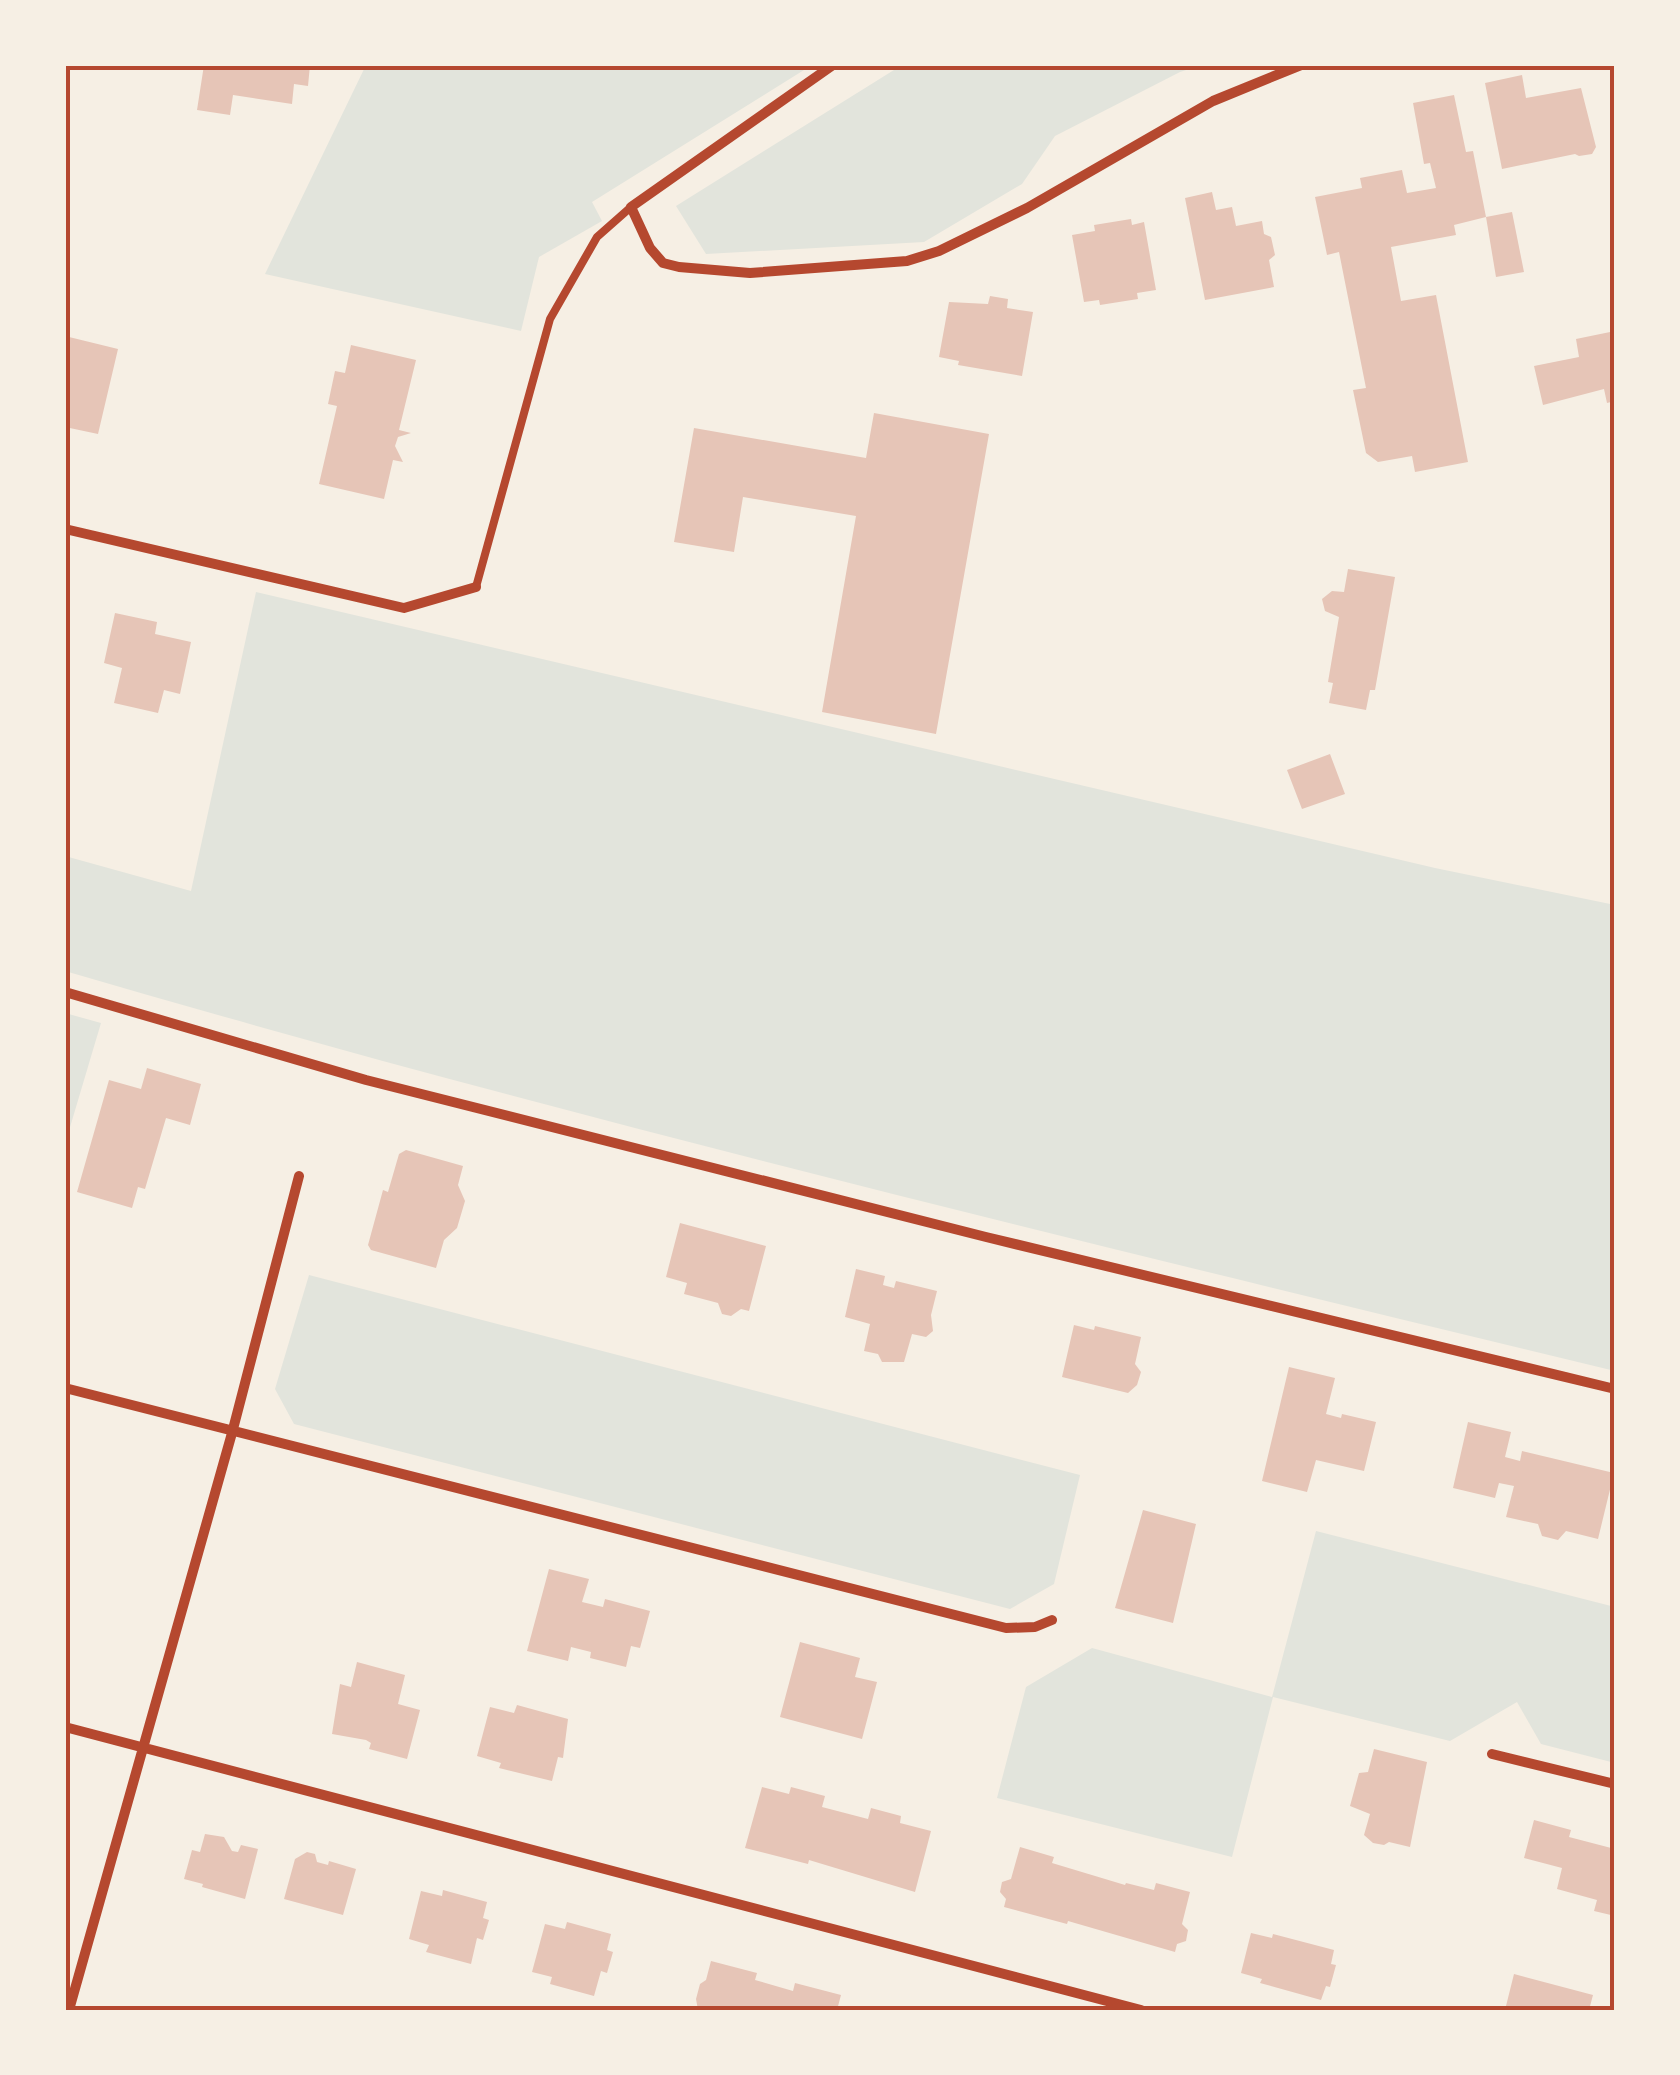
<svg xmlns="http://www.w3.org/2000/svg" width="1680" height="2075" viewBox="0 0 1680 2075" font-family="'Fira Sans Condensed',sans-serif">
  <rect width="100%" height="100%" fill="#f6efe4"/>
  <path fill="#e2e4dc" d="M 366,65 L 812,65 L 592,202 L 602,221 L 539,257 L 521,331 L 265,274 Z
    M 902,65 L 1201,65 L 1180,72 L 1055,136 L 1022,184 L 924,242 L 706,254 L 676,206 Z
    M 256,592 L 1435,868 L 1615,905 L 1615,1371 C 1096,1245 577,1121 65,971 L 65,856 L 191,891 Z
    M 65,1013 L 101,1023 L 65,1144 Z
    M 309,1275 L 1080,1475 L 1054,1584 L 1010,1609 L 294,1424 L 275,1389 Z
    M 1316,1531 L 1615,1607 L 1615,1763 L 1541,1744 L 1517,1702 L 1450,1741 L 1273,1697 L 1232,1857 L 997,1798 L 1026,1687 L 1092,1648 L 1272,1697 Z"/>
  <path fill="#e6c5b7" d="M 204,65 L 310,65 L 308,86 L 294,84 L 292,104 L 233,95 L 230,115 L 197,110 Z
    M 1522,75 L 1526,98 L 1581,88 L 1596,147 L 1592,154 L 1579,156 L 1575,154 L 1502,169 L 1485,83 Z
    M 1454,95 L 1466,152 L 1473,151 L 1486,217 L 1454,225 L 1456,235 L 1391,247 L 1401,301 L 1436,295 L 1468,462 L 1415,472 L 1412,456 L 1378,462 L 1366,453 L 1353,390 L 1366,388 L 1339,252 L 1327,255 L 1315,197 L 1362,188 L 1360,178 L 1402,170 L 1407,193 L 1436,188 L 1430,163 L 1424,164 L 1413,103 Z
    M 1212,192 L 1216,210 L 1232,207 L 1236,226 L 1262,221 L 1264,234 L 1271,237 L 1275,255 L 1269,260 L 1274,287 L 1205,300 L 1185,198 Z
    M 1512,212 L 1524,272 L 1496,277 L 1486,217 Z
    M 1131,219 L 1132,225 L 1144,222 L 1156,290 L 1137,293 L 1138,299 L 1100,305 L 1099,300 L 1084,302 L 1072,235 L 1095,231 L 1094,225 Z
    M 990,296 L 1008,299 L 1007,308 L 1033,312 L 1022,376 L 958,365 L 959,361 L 939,357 L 949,302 L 988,304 Z
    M 1615,331 L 1615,401 L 1607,403 L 1604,389 L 1543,405 L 1534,366 L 1579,357 L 1576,339 Z
    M 65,336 L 118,349 L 98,434 L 65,427 Z
    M 351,345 L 416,360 L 399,430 L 411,433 L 398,437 L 395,446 L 403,462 L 393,460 L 384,499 L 319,484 L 337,406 L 328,404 L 335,371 L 345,373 Z
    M 874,413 L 989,434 L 936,734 L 822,712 L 856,516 L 743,497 L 734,552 L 674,542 L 694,428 L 866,458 Z
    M 1348,569 L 1395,577 L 1375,690 L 1370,690 L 1366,710 L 1329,703 L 1333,683 L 1328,682 L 1339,617 L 1325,611 L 1322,599 L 1332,591 L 1344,592 Z
    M 115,613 L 157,622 L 155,634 L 191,642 L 180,694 L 164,690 L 158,713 L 114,703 L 122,668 L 104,663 Z
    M 1330,754 L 1345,794 L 1302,809 L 1287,770 Z
    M 147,1068 L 201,1084 L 190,1125 L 166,1118 L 145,1189 L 138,1187 L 132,1208 L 77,1192 L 109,1080 L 141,1089 Z
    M 406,1150 L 463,1166 L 458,1185 L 465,1201 L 457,1228 L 444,1240 L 436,1268 L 371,1250 L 368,1245 L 383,1190 L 388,1192 L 399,1154 Z
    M 680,1223 L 766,1246 L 749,1311 L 741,1309 L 731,1316 L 722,1314 L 718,1303 L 684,1294 L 687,1283 L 666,1277 Z
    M 856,1269 L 885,1276 L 883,1285 L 894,1288 L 896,1281 L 937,1291 L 931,1315 L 933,1331 L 926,1337 L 912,1334 L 904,1362 L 882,1362 L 878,1354 L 864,1351 L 870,1324 L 845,1317 Z
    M 1074,1325 L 1094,1330 L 1095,1326 L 1141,1337 L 1135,1364 L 1141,1372 L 1137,1385 L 1128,1393 L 1062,1377 Z
    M 1289,1367 L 1335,1378 L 1326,1414 L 1341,1418 L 1342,1414 L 1376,1422 L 1364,1471 L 1316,1460 L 1307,1492 L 1262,1481 Z
    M 1468,1422 L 1511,1432 L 1505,1457 L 1520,1461 L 1522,1451 L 1614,1473 L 1598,1539 L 1566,1531 L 1558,1540 L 1542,1536 L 1538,1524 L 1506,1517 L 1514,1486 L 1499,1483 L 1495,1498 L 1453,1488 Z
    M 1143,1510 L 1196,1524 L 1173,1623 L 1115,1608 Z
    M 549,1569 L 589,1579 L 582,1602 L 603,1607 L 605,1599 L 650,1611 L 640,1648 L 631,1646 L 626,1667 L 590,1658 L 591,1652 L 571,1647 L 568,1661 L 527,1651 Z
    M 800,1642 L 860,1658 L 855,1677 L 877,1682 L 862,1739 L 780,1717 Z
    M 357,1662 L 405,1675 L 398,1704 L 420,1710 L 407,1759 L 369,1749 L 371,1743 L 366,1740 L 332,1734 L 340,1684 L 351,1687 Z
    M 517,1705 L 568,1719 L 563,1758 L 558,1757 L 552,1781 L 499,1768 L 501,1763 L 477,1756 L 490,1707 L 514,1713 Z
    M 1374,1749 L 1427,1762 L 1410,1847 L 1389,1842 L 1384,1845 L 1373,1843 L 1364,1835 L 1370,1814 L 1350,1806 L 1359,1773 L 1368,1772 Z
    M 762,1787 L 789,1794 L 791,1787 L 825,1796 L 822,1807 L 868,1819 L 871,1808 L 901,1816 L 900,1823 L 931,1831 L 915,1892 L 809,1860 L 808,1864 L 745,1848 Z
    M 1534,1820 L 1571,1830 L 1569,1837 L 1615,1849 L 1615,1916 L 1594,1911 L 1597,1900 L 1557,1889 L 1562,1868 L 1524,1858 Z
    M 205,1834 L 224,1837 L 232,1851 L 238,1852 L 241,1845 L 258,1849 L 245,1899 L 202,1887 L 203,1884 L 184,1879 L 192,1850 L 200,1852 Z
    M 1020,1847 L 1054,1857 L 1052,1863 L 1125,1885 L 1126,1883 L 1154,1890 L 1156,1883 L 1190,1892 L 1182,1924 L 1188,1930 L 1186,1941 L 1177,1944 L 1175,1952 L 1068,1921 L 1067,1924 L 1004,1907 L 1006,1899 L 1000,1892 L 1002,1882 L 1011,1879 Z
    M 307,1852 L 315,1854 L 317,1862 L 328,1865 L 329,1861 L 356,1869 L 343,1915 L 284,1899 L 295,1859 Z
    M 443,1890 L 487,1902 L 483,1918 L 489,1920 L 483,1940 L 477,1938 L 471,1964 L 426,1952 L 429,1945 L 409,1939 L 421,1891 L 442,1896 Z
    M 567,1922 L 611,1934 L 607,1950 L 613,1952 L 607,1973 L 601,1971 L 594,1996 L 550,1984 L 552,1977 L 532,1972 L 545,1924 L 565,1929 Z
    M 1251,1933 L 1272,1938 L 1273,1934 L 1334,1950 L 1331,1964 L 1336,1965 L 1330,1987 L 1326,1986 L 1321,2000 L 1260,1983 L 1262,1979 L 1241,1973 Z
    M 711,1961 L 757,1973 L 755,1980 L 793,1991 L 795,1983 L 841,1995 L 837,2010 L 698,2010 L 696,1999 L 700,1984 L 706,1980 Z
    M 1514,1974 L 1593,1995 L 1589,2010 L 1505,2010 Z"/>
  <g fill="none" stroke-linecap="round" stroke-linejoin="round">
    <path stroke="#b5482f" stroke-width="8" d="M 476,587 L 550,319 L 597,237 L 631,207"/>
    <path stroke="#b5482f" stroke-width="10" d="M 833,65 L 631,207 L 650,248 L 663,263 L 679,267 L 750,273 L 907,261 L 939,251 L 1027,208 L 1213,101 L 1301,65
      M 65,529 L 404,608 L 476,587
      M 65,992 L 366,1080 L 986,1237 L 1615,1389
      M 65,1388 L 1006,1628 L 1035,1627 L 1052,1620
      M 65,1727 L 1141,2010
      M 1492,1754 L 1615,1784
      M 69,2010 L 232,1433 L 299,1176"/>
  </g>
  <rect width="1680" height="2075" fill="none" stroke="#f6efe4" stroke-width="135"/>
  <rect x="68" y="68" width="1544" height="1940" fill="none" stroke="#b5482f" stroke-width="4"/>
</svg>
